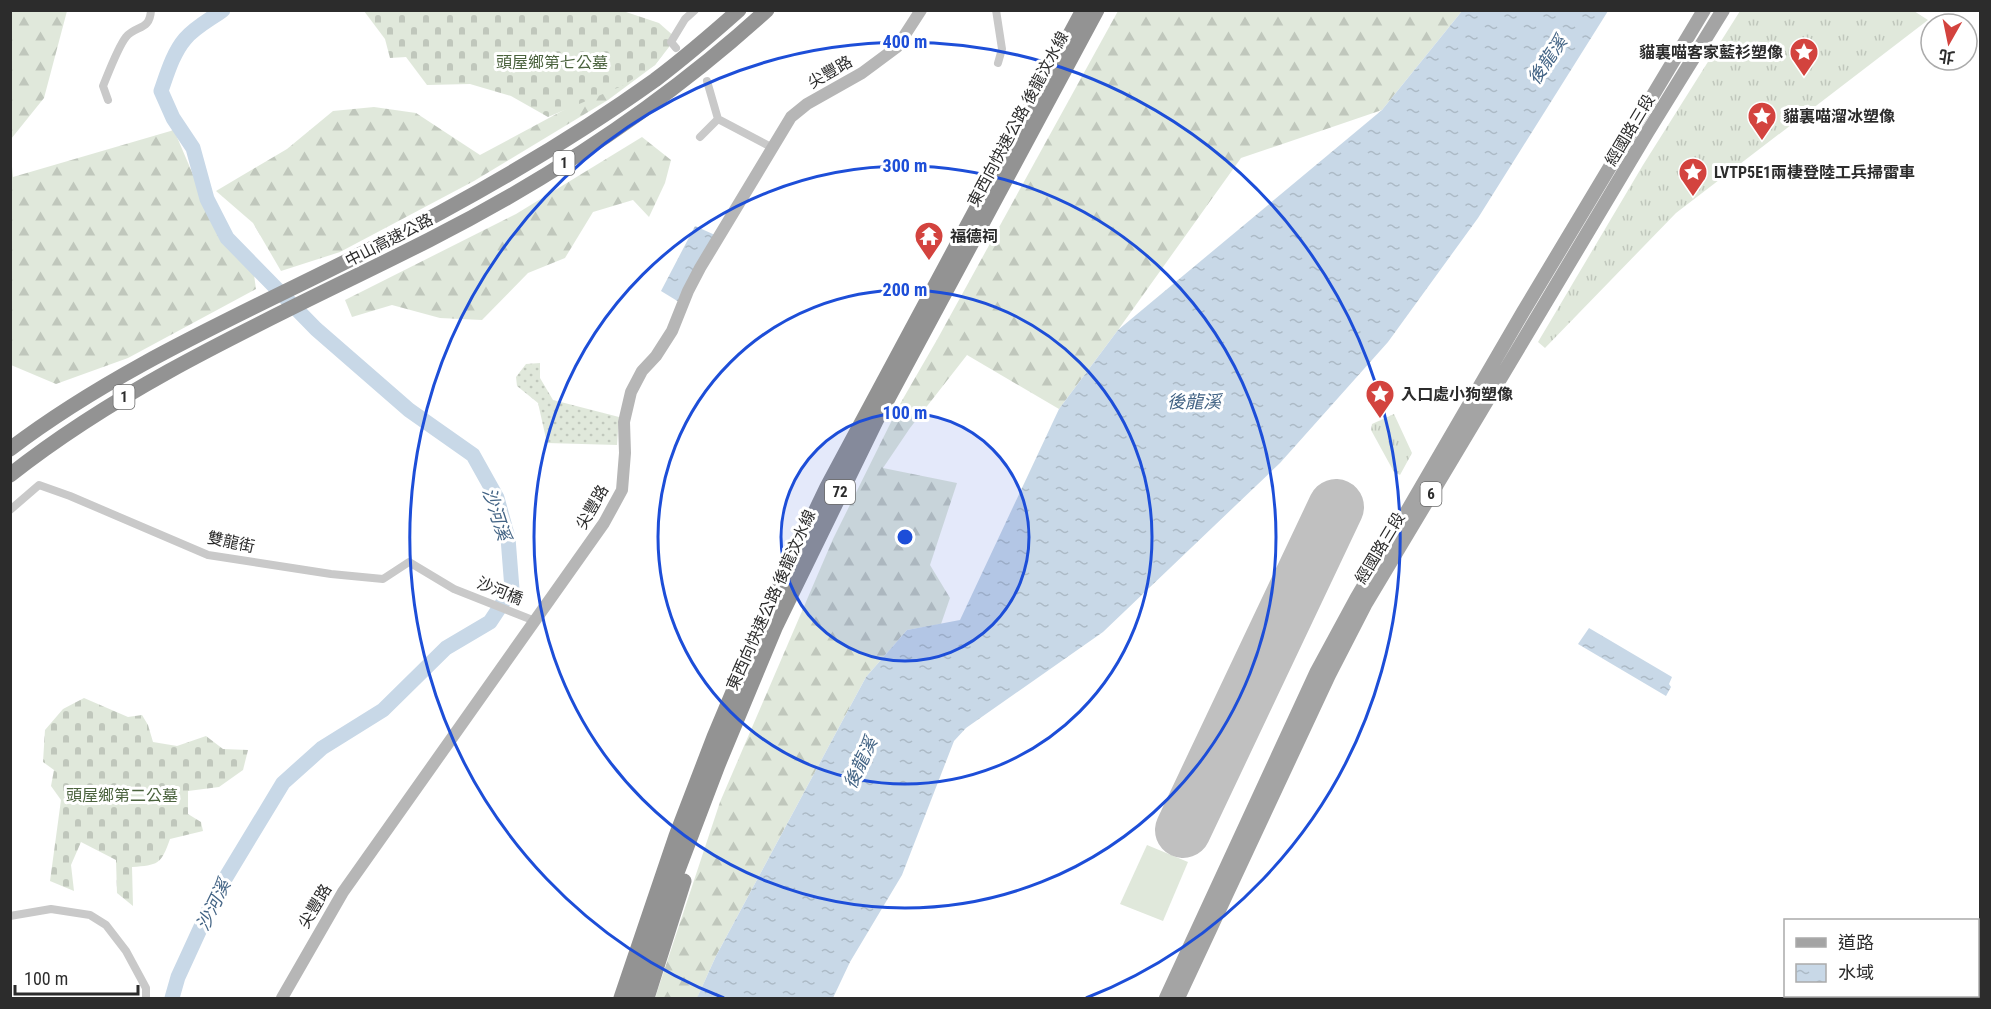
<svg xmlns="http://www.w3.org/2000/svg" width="1991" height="1009" viewBox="0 0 1991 1009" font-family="'Roboto Condensed','Noto Sans TC',sans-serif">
  <defs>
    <pattern id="grass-tufts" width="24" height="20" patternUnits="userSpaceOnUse" patternTransform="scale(1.5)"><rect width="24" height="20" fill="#e0e8db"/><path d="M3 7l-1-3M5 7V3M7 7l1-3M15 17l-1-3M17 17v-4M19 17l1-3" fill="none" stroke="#c0c7bc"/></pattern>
    <pattern id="forest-firs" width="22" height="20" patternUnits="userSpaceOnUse" patternTransform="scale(1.5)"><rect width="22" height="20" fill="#e0e8db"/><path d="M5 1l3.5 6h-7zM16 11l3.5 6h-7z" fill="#c0c7bc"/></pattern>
    <pattern id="cemetery-stones" width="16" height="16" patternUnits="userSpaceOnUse" patternTransform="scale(1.5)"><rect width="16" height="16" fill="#e0e8db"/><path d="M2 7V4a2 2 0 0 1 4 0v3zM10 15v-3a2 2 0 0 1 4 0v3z" fill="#c0c7bc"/></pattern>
    <pattern id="garden-dots" width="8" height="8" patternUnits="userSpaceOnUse" patternTransform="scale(1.5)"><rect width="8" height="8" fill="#e0e8db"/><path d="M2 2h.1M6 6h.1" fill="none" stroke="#c0c7bc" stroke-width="1.8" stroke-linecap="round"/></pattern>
    <pattern id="water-ripples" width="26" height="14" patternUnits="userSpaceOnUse" patternTransform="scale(1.5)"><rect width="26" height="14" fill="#c8d8e7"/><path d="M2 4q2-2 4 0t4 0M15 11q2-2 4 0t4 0" fill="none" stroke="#acbac6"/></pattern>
  </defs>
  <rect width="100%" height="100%" fill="#fff"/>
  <path fill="url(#grass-tufts)" d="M 1740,11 L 1914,11 L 1928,20 L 1676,213 L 1545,348 L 1538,342 L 1643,165 Z
    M 1394,414 L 1412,453 L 1400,475 L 1394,472 L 1371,430 L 1372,424 Z"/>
  <path fill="url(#forest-firs)" d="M 11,10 L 67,11 L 44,98 L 11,139 Z
    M 1118,11 L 1462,11 L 1382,110 L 1241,158 L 1118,330 L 1059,409 L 967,355 L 910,428 L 883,468 L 957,483 L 930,565 L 950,598 L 941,624 L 907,630 L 866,677 L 716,956 L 697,998 L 655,998 L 720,802 L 833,539 L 900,404 L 938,338 Z
    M 664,53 L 655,65 L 608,100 L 474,181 L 340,252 L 281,271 L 253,223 L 216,191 L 287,149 L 333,111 L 374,107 L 416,113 L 480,155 L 614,83 Z
    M 174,130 L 217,231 L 254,275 L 256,289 L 128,358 L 56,384 L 11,365 L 11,156 L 13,177 Z
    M 642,137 L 671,160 L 665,183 L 649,217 L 633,200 L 593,212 L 565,258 L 528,273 L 482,320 L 440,318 L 392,305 L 352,317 L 345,300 L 516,214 Z"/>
  <path fill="url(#cemetery-stones)" d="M 364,11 L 623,11 L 659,23 L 676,38 L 655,65 L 622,86 L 548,117 L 511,96 L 470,84 L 427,85 L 406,57 L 390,58 L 385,39 Z
    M 84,698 L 128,717 L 142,715 L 148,725 L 153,742 L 177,746 L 206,736 L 223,749 L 248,750 L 243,770 L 219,787 L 188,791 L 188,814 L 201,822 L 203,831 L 170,839 C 161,865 158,865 132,867 L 133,906 L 117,893 L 116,860 L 81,842 L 71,865 L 74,891 L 50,881 L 61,800 L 51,786 L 54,770 L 43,762 L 45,730 L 63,709 Z"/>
  <path fill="url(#garden-dots)" d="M 540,363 L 540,378 L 553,400 L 619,417 L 617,445 L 547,443 L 538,403 L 517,386 L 516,377 L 526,364 Z"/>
  <path fill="#e0e8db" d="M 1147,845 L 1188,862 L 1163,921 L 1120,904 Z"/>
  <path fill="url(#water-ripples)" d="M 1462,11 L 1608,11 L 1478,218 L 1388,342 L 1280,463 L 1103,632 L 966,728 L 954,741 L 902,875 L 850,962 L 833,998 L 697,998 L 716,956 L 866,677 L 907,630 L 960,620 L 1059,409 L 1118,330 L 1382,110 Z
    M 695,226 L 715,235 L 679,302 L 661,291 Z
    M 1589,628 L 1672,677 L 1669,684 L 1671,687 L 1666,696 L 1578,644 Z"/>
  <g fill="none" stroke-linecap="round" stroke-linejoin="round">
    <path stroke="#c8d8e7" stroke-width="15" d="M 172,998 L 178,977 L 217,892 L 283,783 L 322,748 L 383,710 L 446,648 L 490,622 L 512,589 L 508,538 L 497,498 L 473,455 L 409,410 L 316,329 L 227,238 L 207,199 L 193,148 L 173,118 L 161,91 C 167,74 173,53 185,39 C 195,27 211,19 223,10"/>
    <path stroke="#c0c0c0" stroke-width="56" d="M 1183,830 L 1336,507"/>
    <path stroke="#c9c9c9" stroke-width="8" d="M 996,10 L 1002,49 L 998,63
      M 676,48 L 671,42 L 685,19 L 695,10
      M 707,81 L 718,119 L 773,148
      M 108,100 L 103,86 C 108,74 118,47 126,37 C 136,25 150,31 151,10
      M 700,137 L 718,119
      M 10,510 L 39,485 L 70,496 L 208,555 L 331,574 L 383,579 L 409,562 L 454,589 L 535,621
      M 10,916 L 51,909 L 90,915 L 106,925 L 126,951 L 146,988 L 146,998
      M 1879,998 L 1881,996"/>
    <path stroke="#b6b6b6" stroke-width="12" d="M 282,998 L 343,892 L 604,523 L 622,490 L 625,453 L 624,422 L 631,392 L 642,371 L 656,356 L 672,331 L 688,291 L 700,268 L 791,117 L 807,104 L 862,73 L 897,47 L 921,10"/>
    <path stroke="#a4a4a4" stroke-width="14" d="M 1166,998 L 1317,671 L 1356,599 L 1523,312 L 1704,10
      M 1178,998 L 1329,675 L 1365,605 L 1647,133 L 1723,10"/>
    <path stroke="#939393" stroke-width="15" d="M 10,449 C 118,367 243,314 363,253 C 464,202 563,146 655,80 C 684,58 712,34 739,10
      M 10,475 C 137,375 287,312 429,240 C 551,178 666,102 767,10
      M 621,998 L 676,836 L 714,737 L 762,623 L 827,487 L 1083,10
      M 634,998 L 670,891 L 718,765 L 775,628 L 876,421 L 1097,10
      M 647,998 L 684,881"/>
  </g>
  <circle cx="905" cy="537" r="124" fill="#1d4ed8" fill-opacity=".12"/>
  <g fill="none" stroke="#1d4ed8" stroke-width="3">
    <circle cx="905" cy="537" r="124"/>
    <circle cx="905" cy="537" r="247"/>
    <circle cx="905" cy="537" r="371"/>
    <path d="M724 998A495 495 0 1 1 1086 998"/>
  </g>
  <defs>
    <g id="sight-pin" transform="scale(1.5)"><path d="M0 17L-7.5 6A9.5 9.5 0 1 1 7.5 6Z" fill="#d3433e" stroke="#fff"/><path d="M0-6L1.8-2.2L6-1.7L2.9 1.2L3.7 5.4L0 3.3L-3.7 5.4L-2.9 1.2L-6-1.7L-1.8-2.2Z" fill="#fff"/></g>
    <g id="temple-pin" transform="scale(1.5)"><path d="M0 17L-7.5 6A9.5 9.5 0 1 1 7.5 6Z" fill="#d3433e" stroke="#fff"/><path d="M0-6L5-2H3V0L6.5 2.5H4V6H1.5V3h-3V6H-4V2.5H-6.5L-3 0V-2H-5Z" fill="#fff"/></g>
  </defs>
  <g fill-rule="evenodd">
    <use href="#sight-pin" x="1804" y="52"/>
    <use href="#sight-pin" x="1762" y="116"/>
    <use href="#sight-pin" x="1693" y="172"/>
    <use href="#temple-pin" x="929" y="236"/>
    <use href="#sight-pin" x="1380" y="394"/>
  </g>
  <g text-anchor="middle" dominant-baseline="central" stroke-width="6" stroke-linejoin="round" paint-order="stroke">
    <g fill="#fff" stroke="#6b6b6b" stroke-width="1.5">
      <rect x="553.5" y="151" width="21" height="24" rx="4.5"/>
      <rect x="113.5" y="385" width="21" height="24" rx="4.5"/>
      <rect x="825" y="480" width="30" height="24" rx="4.5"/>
      <rect x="1420.5" y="482" width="21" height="24" rx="4.5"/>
    </g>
    <g font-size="15" font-weight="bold" fill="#2c2c2c">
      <text x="564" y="163">1</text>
      <text x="124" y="397">1</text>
      <text x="840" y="492">72</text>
      <text x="1431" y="494">6</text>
    </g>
    <g font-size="16" font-weight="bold" fill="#2c2c2c" stroke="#fff" text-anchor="start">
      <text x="1783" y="52" text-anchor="end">貓裏喵客家藍衫塑像</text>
      <text x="1783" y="116">貓裏喵溜冰塑像</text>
      <text x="1714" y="172">LVTP5E1兩棲登陸工兵掃雷車</text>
      <text x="950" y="236">福德祠</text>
      <text x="1401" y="394">入口處小狗塑像</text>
    </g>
    <g font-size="16" fill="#4b633e" stroke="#fff">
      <text x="552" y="62">頭屋鄉第七公墓</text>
      <text x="122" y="795">頭屋鄉第二公墓</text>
    </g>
    <g font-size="16" fill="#2c2c2c" stroke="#fff">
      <text transform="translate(830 72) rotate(-30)">尖豐路</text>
      <text transform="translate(1018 119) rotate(-62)">東西向快速公路 後龍汶水線</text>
      <text transform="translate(1630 130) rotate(-59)">經國路三段</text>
      <text transform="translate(389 240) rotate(-27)">中山高速公路</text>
      <text transform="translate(592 507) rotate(-60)">尖豐路</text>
      <text transform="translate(231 542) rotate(12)">雙龍街</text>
      <text transform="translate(1380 548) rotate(-59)">經國路三段</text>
      <text transform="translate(500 591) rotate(22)">沙河橋</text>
      <text transform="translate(771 600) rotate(-66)">東西向快速公路 後龍汶水線</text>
      <text transform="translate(315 906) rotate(-59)">尖豐路</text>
    </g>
    <g font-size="18" font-style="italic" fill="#436485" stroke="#fff">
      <text transform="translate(1547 60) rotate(-56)">後龍溪</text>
      <text x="1194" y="401">後龍溪</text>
      <text transform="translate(497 514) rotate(72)">沙河溪</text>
      <text transform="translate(860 763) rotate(-65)">後龍溪</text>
      <text transform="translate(213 905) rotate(-64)">沙河溪</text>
    </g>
  </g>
  <circle cx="905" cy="537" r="9" fill="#1d4ed8" stroke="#fff" stroke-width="3"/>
  <g font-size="18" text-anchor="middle" font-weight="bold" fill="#1d4ed8" stroke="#fff" stroke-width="6" stroke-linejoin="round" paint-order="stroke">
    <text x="905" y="48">400 m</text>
    <text x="905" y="172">300 m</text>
    <text x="905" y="296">200 m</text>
    <text x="905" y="419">100 m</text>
  </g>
  <rect width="1991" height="1009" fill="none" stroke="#2c2c2c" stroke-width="24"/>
  <rect x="1784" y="919" width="195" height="78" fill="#ffffff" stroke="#ababab" stroke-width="1.5"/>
  <rect x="1796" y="938" width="30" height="9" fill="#a4a4a4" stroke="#ababab" stroke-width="1.5"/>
  <text x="1838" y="949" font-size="18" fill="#2c2c2c">道路</text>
  <rect x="1796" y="964" width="30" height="18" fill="url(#water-ripples)" stroke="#ababab" stroke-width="1.5"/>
  <text x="1838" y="979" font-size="18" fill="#2c2c2c">水域</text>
  <g transform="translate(1949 42) rotate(189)"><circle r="28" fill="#ffffff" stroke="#ababab" stroke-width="1.5"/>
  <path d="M0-4.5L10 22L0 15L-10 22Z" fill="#d3433e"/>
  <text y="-9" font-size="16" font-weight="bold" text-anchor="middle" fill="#2c2c2c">北</text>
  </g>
  <path d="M15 985v9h123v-9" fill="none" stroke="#2c2c2c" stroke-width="3"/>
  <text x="24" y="985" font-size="18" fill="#2c2c2c" stroke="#ffffff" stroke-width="4.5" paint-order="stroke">100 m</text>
</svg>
